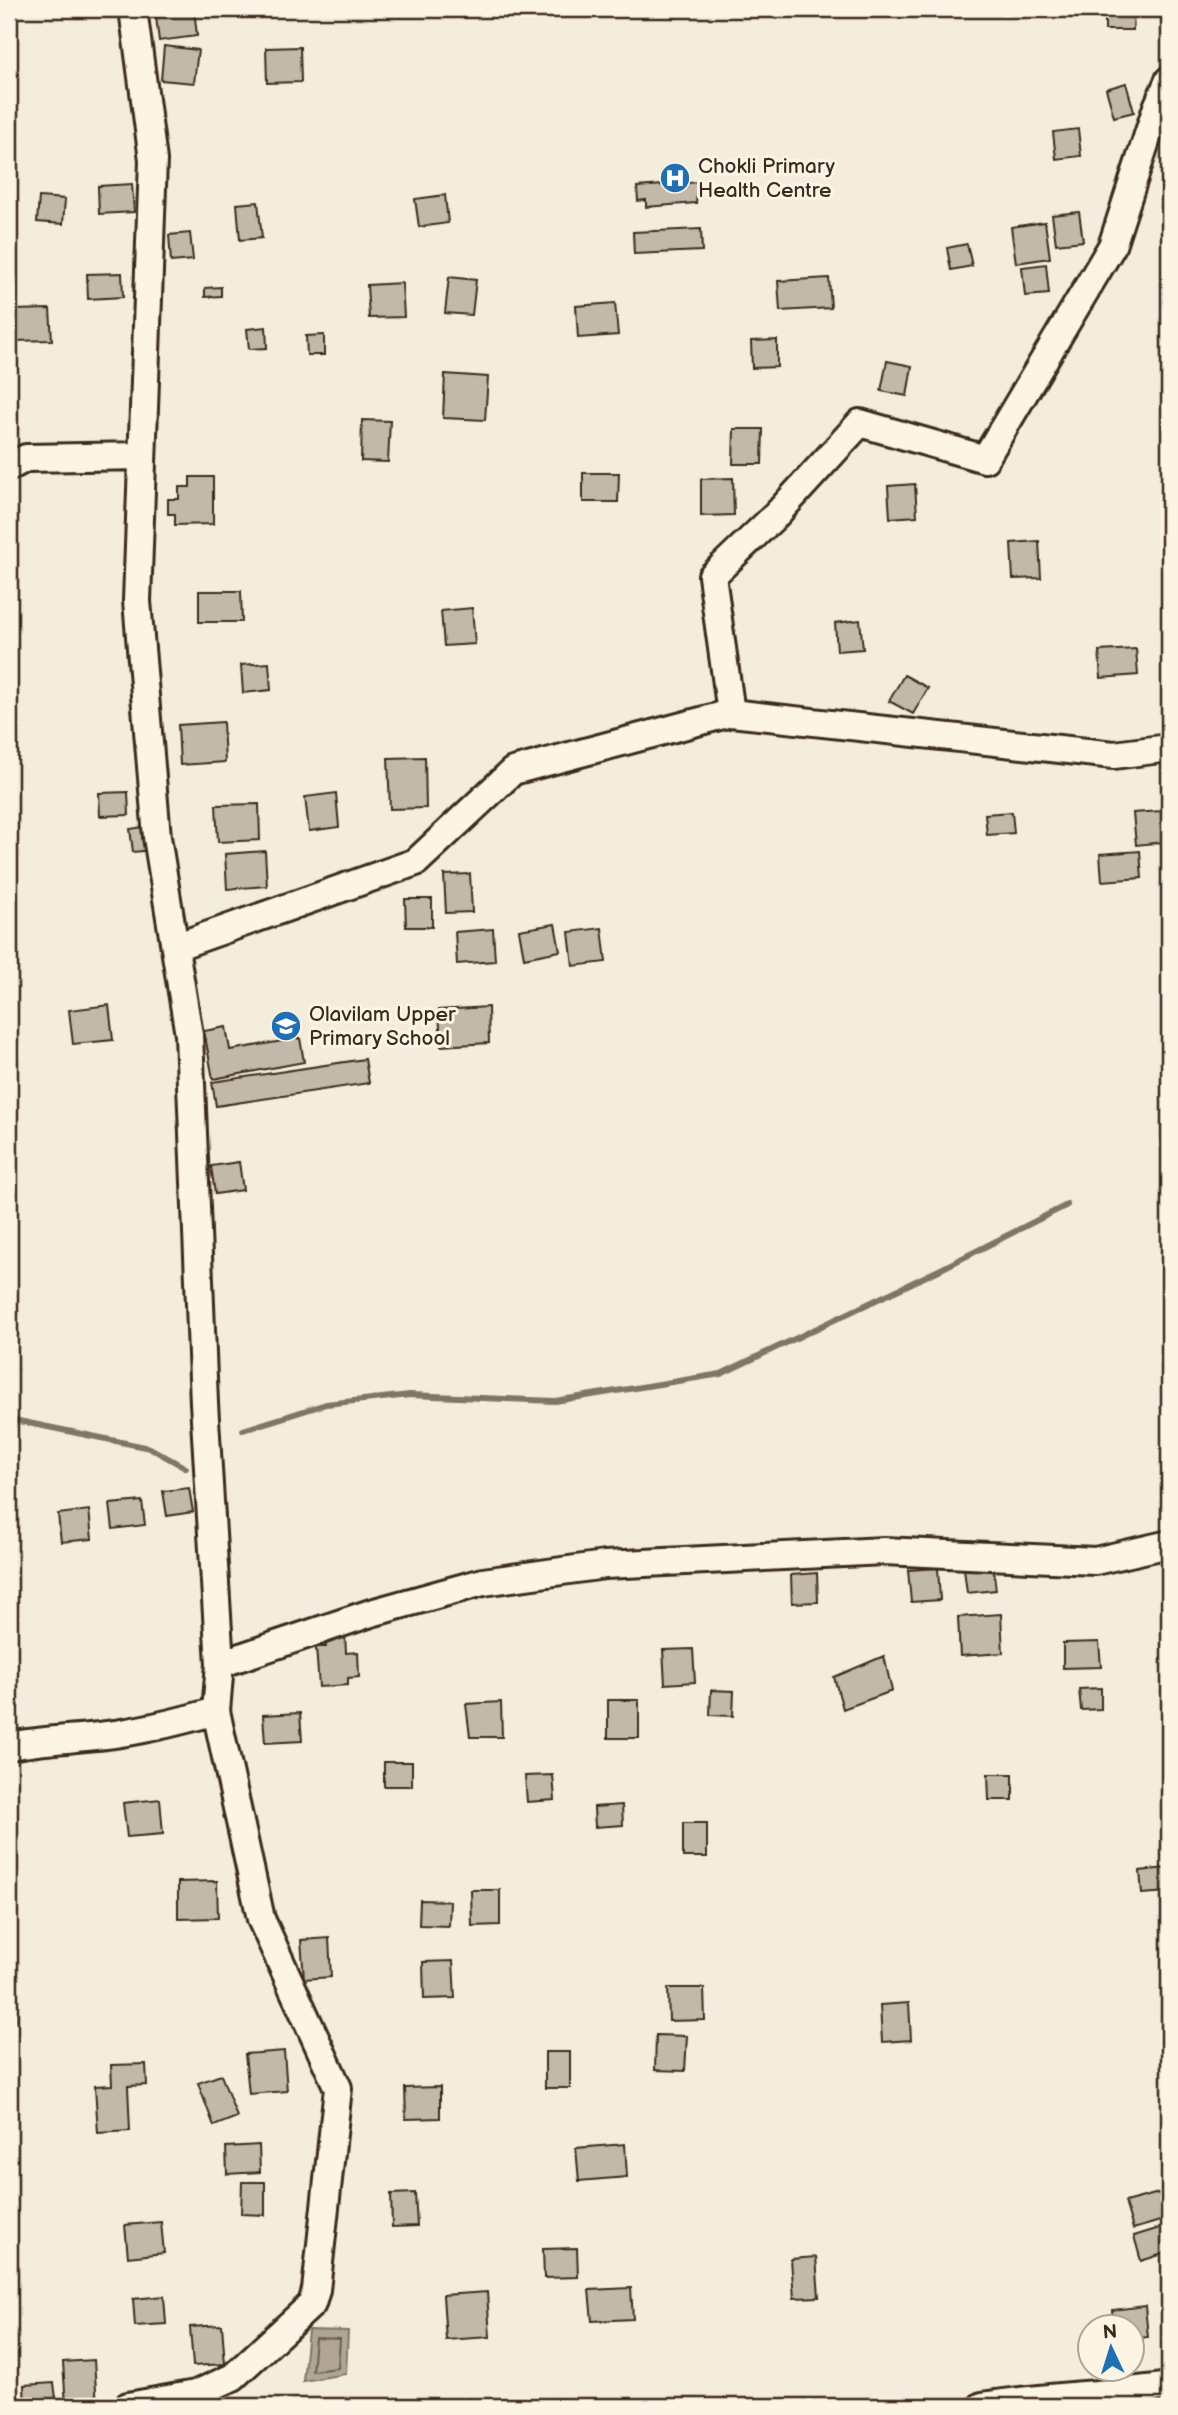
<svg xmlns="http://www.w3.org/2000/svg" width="1178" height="2415" viewBox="0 0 1178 2415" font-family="'Balsamiq Sans',sans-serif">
  <rect width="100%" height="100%" fill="#f4eddd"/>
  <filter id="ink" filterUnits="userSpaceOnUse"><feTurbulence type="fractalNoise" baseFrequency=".0143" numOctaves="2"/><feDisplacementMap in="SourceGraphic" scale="14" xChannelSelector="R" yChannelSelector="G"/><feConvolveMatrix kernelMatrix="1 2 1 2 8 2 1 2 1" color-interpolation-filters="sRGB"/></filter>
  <g filter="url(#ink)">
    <path fill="#b0a596" stroke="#817466" stroke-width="2" d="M 308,2330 L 348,2331 L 346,2374 L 303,2381 Z"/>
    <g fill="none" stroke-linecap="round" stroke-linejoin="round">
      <path stroke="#6a5b4e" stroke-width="2" d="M 315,2338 L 340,2339 L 338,2368 L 312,2371 Z"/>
      <path stroke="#817466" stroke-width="6" d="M 9,1419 L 150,1448 L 186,1468
        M 243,1430 L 326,1404 L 410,1395 L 555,1401 L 721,1374 L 941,1269 L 1067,1205"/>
    </g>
    <path fill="#c3b9aa" stroke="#3b2a1e" stroke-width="2" d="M 155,9 L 194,9 L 197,36 L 159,41 Z
      M 1105,9 L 1134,9 L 1133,30 L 1105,30 Z
      M 164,46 L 198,50 L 194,83 L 161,80 Z
      M 300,47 L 301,82 L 267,83 L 266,48 Z
      M 1126,83 L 1134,112 L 1114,117 L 1106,89 Z
      M 1078,129 L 1081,156 L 1056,159 L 1053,132 Z
      M 674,176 L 679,178 L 679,184 L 698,182 L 696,203 L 646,207 L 646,200 L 638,201 L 637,187 L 663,185 L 663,177 Z
      M 132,184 L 134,212 L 99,214 L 98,186 Z
      M 445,195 L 448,223 L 419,227 L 415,199 Z
      M 39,197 L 65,199 L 63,224 L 37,222 Z
      M 258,202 L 262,238 L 240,240 L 237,204 Z
      M 1079,212 L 1083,241 L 1056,244 L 1052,215 Z
      M 1045,222 L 1050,258 L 1016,263 L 1011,227 Z
      M 701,229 L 702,251 L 634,254 L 633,232 Z
      M 190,233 L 193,260 L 171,262 L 169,235 Z
      M 967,244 L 972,266 L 951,270 L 947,248 Z
      M 1046,264 L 1049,294 L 1025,296 L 1022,267 Z
      M 122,273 L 123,297 L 88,299 L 87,274 Z
      M 449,277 L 476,280 L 472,315 L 445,313 Z
      M 829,278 L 831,308 L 780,311 L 778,281 Z
      M 402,283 L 404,317 L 369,318 L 367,285 Z
      M 221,287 L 221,296 L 205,297 L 205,288 Z
      M 615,303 L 618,335 L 578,338 L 576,306 Z
      M 50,309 L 52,340 L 14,341 L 13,310 Z
      M 266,327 L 267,348 L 249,349 L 247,329 Z
      M 324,335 L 324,355 L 307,355 L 306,336 Z
      M 777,340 L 777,367 L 752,368 L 751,341 Z
      M 887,361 L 912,366 L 907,396 L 881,391 Z
      M 445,374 L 488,377 L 485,420 L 443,418 Z
      M 362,420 L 390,421 L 388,462 L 361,461 Z
      M 734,429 L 763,429 L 762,464 L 733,464 Z
      M 583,473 L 619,473 L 618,502 L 583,502 Z
      M 190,477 L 213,477 L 213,524 L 175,525 L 175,514 L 168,514 L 168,499 L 179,499 L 179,487 L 190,487 Z
      M 733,478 L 734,515 L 701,516 L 701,479 Z
      M 915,484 L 917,516 L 890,518 L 888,486 Z
      M 1039,541 L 1041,578 L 1013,579 L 1011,543 Z
      M 199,591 L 241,591 L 242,622 L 199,622 Z
      M 472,608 L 475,644 L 444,646 L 441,611 Z
      M 860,620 L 863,649 L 837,651 L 835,623 Z
      M 1136,649 L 1138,675 L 1101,678 L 1099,651 Z
      M 269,663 L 271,690 L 243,693 L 241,665 Z
      M 904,675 L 928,688 L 913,714 L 889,701 Z
      M 223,722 L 225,762 L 180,765 L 178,725 Z
      M 425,757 L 426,808 L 390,809 L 388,758 Z
      M 128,792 L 129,815 L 100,816 L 99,793 Z
      M 336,793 L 339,827 L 309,831 L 305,797 Z
      M 259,804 L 260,840 L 218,842 L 216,805 Z
      M 1161,811 L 1164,842 L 1136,845 L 1133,813 Z
      M 1012,812 L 1014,833 L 987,835 L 985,814 Z
      M 150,826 L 153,850 L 133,852 L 130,829 Z
      M 265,851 L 267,886 L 227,889 L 225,854 Z
      M 1140,851 L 1142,878 L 1102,881 L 1100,854 Z
      M 470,874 L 472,912 L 446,913 L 444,875 Z
      M 405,899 L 432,899 L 432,927 L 406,927 Z
      M 555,924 L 560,951 L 524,958 L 519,930 Z
      M 602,928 L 606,962 L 573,966 L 569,932 Z
      M 493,929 L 495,961 L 457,964 L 455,932 Z
      M 109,1005 L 113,1040 L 73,1044 L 69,1010 Z
      M 488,1007 L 489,1043 L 441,1046 L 439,1010 Z
      M 226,1027 L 230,1050 L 300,1038 L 304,1062 L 213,1079 L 204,1031 Z
      M 365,1059 L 369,1083 L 216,1106 L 212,1082 Z
      M 239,1162 L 243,1190 L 215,1194 L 211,1166 Z
      M 189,1488 L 193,1512 L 167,1516 L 163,1491 Z
      M 142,1501 L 145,1525 L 113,1529 L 110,1504 Z
      M 89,1510 L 92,1539 L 61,1542 L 58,1514 Z
      M 993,1566 L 996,1590 L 967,1593 L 964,1569 Z
      M 938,1568 L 940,1600 L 911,1602 L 908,1570 Z
      M 817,1573 L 818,1602 L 792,1603 L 791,1575 Z
      M 1001,1614 L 1003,1653 L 960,1656 L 958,1617 Z
      M 345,1632 L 346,1653 L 358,1652 L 359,1677 L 348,1678 L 348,1685 L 319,1687 L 316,1647 L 326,1647 L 325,1633 Z
      M 1099,1642 L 1101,1667 L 1063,1668 L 1063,1643 Z
      M 693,1649 L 695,1682 L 665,1684 L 663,1650 Z
      M 884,1656 L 892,1691 L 843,1709 L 834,1677 Z
      M 1101,1688 L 1101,1709 L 1081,1710 L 1079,1689 Z
      M 711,1690 L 734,1691 L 733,1716 L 710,1715 Z
      M 608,1700 L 639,1700 L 639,1738 L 608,1738 Z
      M 501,1702 L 502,1737 L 470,1737 L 466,1704 Z
      M 300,1713 L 302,1741 L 265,1743 L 263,1715 Z
      M 384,1762 L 412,1762 L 412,1786 L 384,1786 Z
      M 988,1774 L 1013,1774 L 1013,1800 L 989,1800 Z
      M 553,1775 L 555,1800 L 527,1802 L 525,1776 Z
      M 160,1799 L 163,1834 L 127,1837 L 123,1803 Z
      M 622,1805 L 623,1825 L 595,1827 L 594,1807 Z
      M 683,1823 L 707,1823 L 707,1857 L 683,1857 Z
      M 1166,1868 L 1168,1892 L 1142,1894 L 1140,1871 Z
      M 217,1881 L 218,1918 L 178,1919 L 178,1882 Z
      M 471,1890 L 500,1890 L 500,1925 L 472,1926 Z
      M 420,1900 L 450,1901 L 449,1926 L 419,1925 Z
      M 329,1938 L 331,1977 L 304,1979 L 301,1940 Z
      M 453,1961 L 455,1998 L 424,1999 L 423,1962 Z
      M 13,1964 L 17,2023 L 9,2023 L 9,1965 Z
      M 668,1988 L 704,1988 L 705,2020 L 669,2021 Z
      M 909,2003 L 911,2040 L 882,2042 L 880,2005 Z
      M 656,2035 L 687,2036 L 685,2071 L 655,2070 Z
      M 284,2051 L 287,2091 L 249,2094 L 245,2054 Z
      M 545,2052 L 570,2052 L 570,2088 L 545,2088 Z
      M 146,2064 L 147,2085 L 128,2086 L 130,2131 L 98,2133 L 95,2086 L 112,2085 L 111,2065 Z
      M 221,2075 L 237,2117 L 214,2126 L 198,2083 Z
      M 440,2087 L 440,2118 L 406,2119 L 405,2088 Z
      M 625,2144 L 627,2177 L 579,2181 L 576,2148 Z
      M 259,2145 L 260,2172 L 227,2174 L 226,2147 Z
      M 242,2182 L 265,2182 L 265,2215 L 241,2214 Z
      M 415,2193 L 417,2226 L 392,2227 L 391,2194 Z
      M 1159,2193 L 1167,2219 L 1133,2229 L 1125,2202 Z
      M 161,2222 L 164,2253 L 128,2257 L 125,2225 Z
      M 1166,2226 L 1169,2252 L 1141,2261 L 1134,2236 Z
      M 577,2248 L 578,2277 L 544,2278 L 543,2249 Z
      M 816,2257 L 819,2297 L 794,2298 L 791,2259 Z
      M 631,2288 L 633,2319 L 592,2321 L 589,2290 Z
      M 487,2292 L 490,2337 L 446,2340 L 443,2295 Z
      M 164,2296 L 166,2324 L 135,2326 L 133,2299 Z
      M 1145,2306 L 1148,2337 L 1132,2339 L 1132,2328 L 1114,2328 L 1112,2310 Z
      M 222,2325 L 225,2364 L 193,2366 L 190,2327 Z
      M 94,2360 L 97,2405 L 66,2406 L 63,2362 Z
      M 54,2383 L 57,2406 L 25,2406 L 24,2385 Z"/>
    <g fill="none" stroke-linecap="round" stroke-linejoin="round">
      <g stroke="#3b2a1e" stroke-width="32">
        <path id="minor" d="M 133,9 L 153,160 L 137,601 L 157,837 L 189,1035 L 204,1403 L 220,1664
          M 9,467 L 26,458 L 142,456
          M 731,713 L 712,576 L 776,515 L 860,423 L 985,459 L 1112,246 L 1157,107 L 1169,80
          M 175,947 L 416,862 L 513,771 L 731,713 L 1114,755 L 1169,748
          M 9,1746 C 46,1739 83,1739 121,1733 C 153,1728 185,1720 216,1711 L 220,1664 L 371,1613 L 483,1582 L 605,1565 L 884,1551 L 1095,1561 L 1169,1544
          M 128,2406 L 196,2394 L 233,2377 L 312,2304 L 316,2290 L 338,2088 L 261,1919 L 216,1711
          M 982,2406 C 1045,2396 1107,2395 1169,2386"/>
      </g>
      <use href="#minor" stroke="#fcf5e5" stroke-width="26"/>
    </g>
  </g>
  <defs>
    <g id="hospital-disc" transform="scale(1.575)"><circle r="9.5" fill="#1f6fb2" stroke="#fcf5e5"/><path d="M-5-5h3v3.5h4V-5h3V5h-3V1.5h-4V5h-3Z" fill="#fff"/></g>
    <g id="school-disc" transform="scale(1.575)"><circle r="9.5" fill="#1f6fb2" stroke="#fcf5e5"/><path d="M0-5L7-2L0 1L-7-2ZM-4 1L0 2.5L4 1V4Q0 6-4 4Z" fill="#fff"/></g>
  </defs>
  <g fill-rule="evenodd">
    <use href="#hospital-disc" x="675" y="178"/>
    <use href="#school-disc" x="286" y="1026"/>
  </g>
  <g text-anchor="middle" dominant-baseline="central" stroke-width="6" stroke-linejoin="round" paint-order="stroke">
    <g font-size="21" fill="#3b2a1e" stroke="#fcf5e5" text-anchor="start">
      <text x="698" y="166">Chokli Primary<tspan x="698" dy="24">Health Centre</tspan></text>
      <text x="309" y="1014">Olavilam Upper<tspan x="309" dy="24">Primary School</tspan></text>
    </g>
  </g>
  <rect width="1178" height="2415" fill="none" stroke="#fcf5e5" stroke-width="35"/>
  <rect x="18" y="18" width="1143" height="2380" fill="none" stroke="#3b2a1e" stroke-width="2.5" filter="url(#ink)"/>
  <g transform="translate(1111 2348) rotate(356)"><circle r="33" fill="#fcf5e5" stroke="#afa495" stroke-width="2"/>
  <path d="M0-5L12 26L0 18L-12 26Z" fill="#1f6fb2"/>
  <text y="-10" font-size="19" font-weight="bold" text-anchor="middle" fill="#3b2a1e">N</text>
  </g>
</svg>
